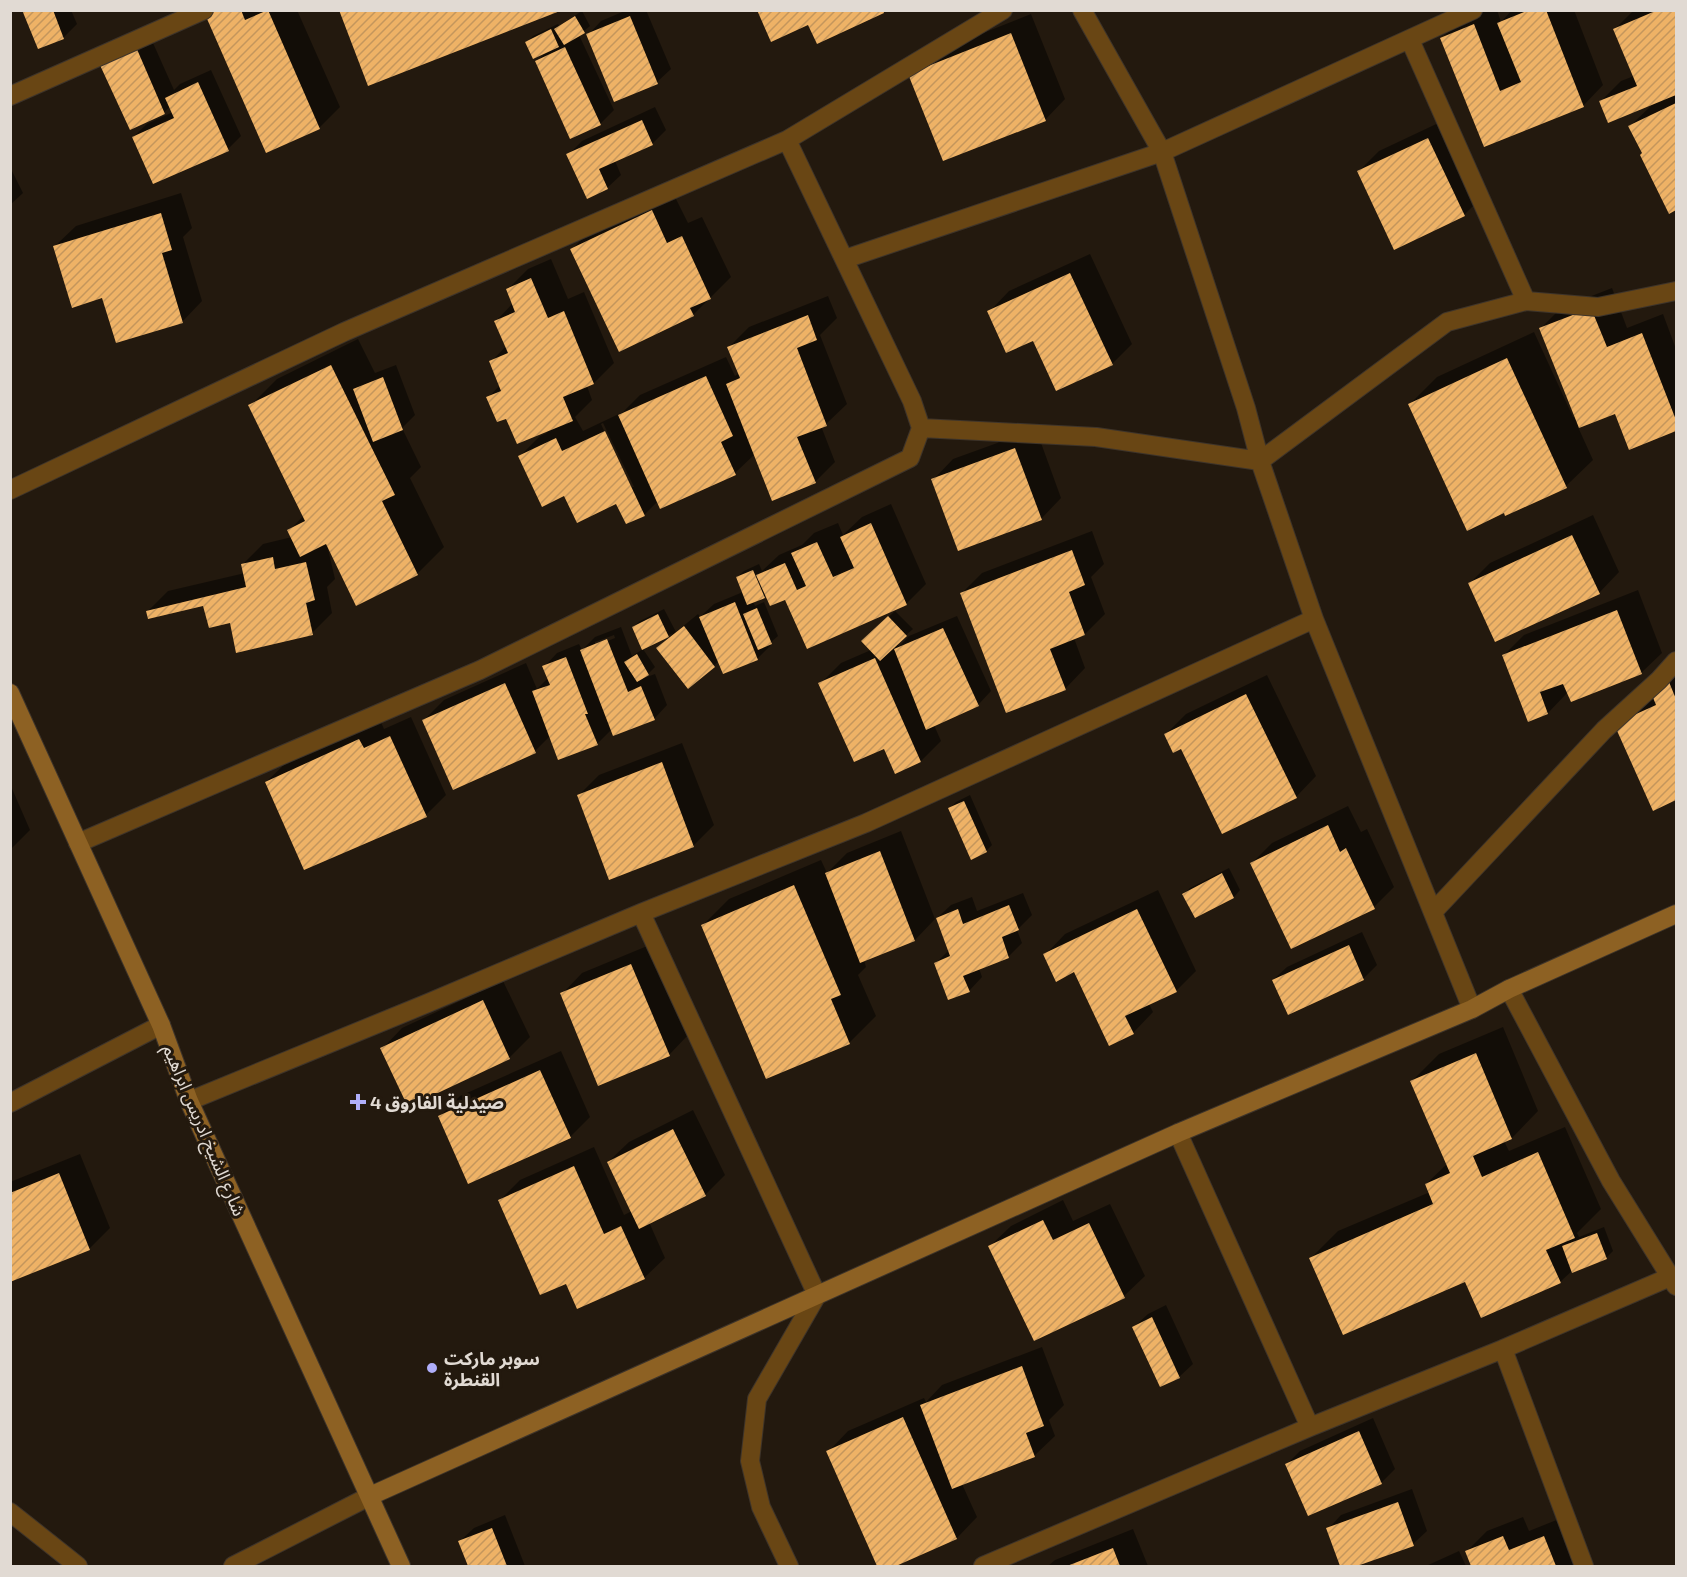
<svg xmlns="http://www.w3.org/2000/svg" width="1687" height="1577" viewBox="0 0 1687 1577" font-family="'Exo 2','Noto Sans Arabic',sans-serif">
  <defs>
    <pattern id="building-hatch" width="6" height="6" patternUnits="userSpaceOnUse" patternTransform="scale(1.5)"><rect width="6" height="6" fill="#eeb266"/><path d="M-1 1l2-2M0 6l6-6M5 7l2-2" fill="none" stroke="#c4965c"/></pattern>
  </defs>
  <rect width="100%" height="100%" fill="#23190e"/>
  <path fill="#0007" fill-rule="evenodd" d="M 24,10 L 71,10 L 77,24 L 63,38 Z
    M 208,10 L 297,10 L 340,107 L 320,127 L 267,151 Z
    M 627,10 L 646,10 L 671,69 L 657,82 L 588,35 L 601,21 Z
    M 1480,10 L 1497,10 L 1501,22 L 1512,10 L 1574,10 L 1603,85 L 1583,106 L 1485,145 L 1442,38 L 1462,18 Z
    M 1634,10 L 1676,10 L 1676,209 L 1670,212 L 1630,126 L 1654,103 L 1601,101 L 1621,81 L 1634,76 L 1615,29 Z
    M 582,11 L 590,26 L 579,35 L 614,110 L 600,124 L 537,62 L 547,51 L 527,42 L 533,36 L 558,24 L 559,26 Z
    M 1031,14 L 1065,99 L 1045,120 L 910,74 L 930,54 Z
    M 149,34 L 174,90 L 180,84 L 211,70 L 241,136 L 228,149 L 133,137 L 147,124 L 173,112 L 171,106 L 164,112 L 131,128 L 115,50 Z
    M 655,107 L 666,130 L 653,143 L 615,161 L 621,175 L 607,188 L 568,155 L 582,141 Z
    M 1449,118 L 1484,195 L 1464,215 L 1359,171 L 1379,151 Z
    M 10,167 L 23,193 L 10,205 Z
    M 672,191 L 688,223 L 702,217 L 731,277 L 693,315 L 572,249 L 592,229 Z
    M 181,193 L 192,228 L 183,237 L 202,301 L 182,322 L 103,296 L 55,246 L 76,226 Z
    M 1090,254 L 1132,344 L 1112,364 L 989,312 L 1009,291 Z
    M 551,259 L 568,299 L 584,292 L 614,363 L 594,383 L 587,386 L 592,400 L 575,417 L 583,431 L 623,412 L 640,395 L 726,357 L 735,376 L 739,373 L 729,347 L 749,327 L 828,296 L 837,318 L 820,335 L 847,404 L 826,424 L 821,426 L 835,462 L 815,482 L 755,454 L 735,473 L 658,501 L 645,514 L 626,523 L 617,502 L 565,494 L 520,456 L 540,436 L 547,433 L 546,430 L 507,417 L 488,398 L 500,385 L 491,362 L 506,346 L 496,321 L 513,303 L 508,289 L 528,269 ZM 603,423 L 634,487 L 630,487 L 601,424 Z
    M 1612,288 L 1627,328 L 1663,314 L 1676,349 L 1676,429 L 1630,448 L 1616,412 L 1578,427 L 1593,460 L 1566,486 L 1410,404 L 1437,377 L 1534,332 L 1573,417 L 1576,416 L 1541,328 L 1561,308 Z
    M 358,339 L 375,373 L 396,365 L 415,415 L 402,428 L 421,467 L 410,478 L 444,547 L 417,574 L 328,549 L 335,579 L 327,587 L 332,613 L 312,633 L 231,622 L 205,604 L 148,611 L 168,591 L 245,573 L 243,564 L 263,544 L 292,537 L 289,531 L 304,515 L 250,406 L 277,379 Z
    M 1036,429 L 1061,498 L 1041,519 L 933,480 L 953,459 Z
    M 891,504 L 926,584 L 906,604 L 786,598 L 767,594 L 764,597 L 753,601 L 755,606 L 764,602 L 778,636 L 770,643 L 771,645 L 758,658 L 724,672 L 719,661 L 688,687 L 658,648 L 673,633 L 643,648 L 633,627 L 640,621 L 664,609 L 676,632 L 698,614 L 700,617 L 714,604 L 743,592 L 737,577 L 744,571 L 759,564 L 762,571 L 779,555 L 802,545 L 814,533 L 838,523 L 843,535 L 862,517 Z
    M 1593,515 L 1619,572 L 1599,593 L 1470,583 L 1490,563 Z
    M 1092,531 L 1104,564 L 1091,577 L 1105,614 L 1085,634 L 1074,638 L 1085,668 L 1065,689 L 962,593 L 982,573 Z
    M 1638,590 L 1662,653 L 1641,673 L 1568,692 L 1548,713 L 1529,720 L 1504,655 L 1524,635 Z
    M 895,611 L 913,629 L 897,643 L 899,647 L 909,636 L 957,616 L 991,691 L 978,705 L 934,725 L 941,741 L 921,761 L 885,747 L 820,684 L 841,663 L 871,650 L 863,641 Z
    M 621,627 L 632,656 L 643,649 L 655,667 L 644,678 L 655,674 L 667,705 L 654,719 L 612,729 L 597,744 L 550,736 L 535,751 L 424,720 L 444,700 L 526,663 L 537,689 L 548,678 L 544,667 L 557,653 L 579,644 L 582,650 L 595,637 ZM 614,635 L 615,638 L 595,646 L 595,642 Z
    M 1676,668 L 1676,799 L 1654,809 L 1616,724 Z
    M 1267,675 L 1316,776 L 1296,797 L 1166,734 L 1186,714 Z
    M 411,717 L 446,795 L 426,815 L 266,782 L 287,762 L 380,720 L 384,729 Z
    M 682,743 L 714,825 L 693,846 L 579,795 L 599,775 Z
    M 10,784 L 30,830 L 10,850 Z
    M 970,795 L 992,845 L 986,851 L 950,808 L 956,802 Z
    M 1348,806 L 1361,832 L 1367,829 L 1394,887 L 1374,907 L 1252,863 L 1272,843 Z
    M 901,831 L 935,919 L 915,940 L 864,960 L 866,967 L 858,975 L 876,1016 L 849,1043 L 703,925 L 729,899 L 821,860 L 827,873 L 847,853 Z
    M 1229,868 L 1240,890 L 1234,897 L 1195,916 L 1184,894 L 1190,888 Z
    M 1158,890 L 1196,971 L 1176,991 L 1149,1004 L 1153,1012 L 1133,1033 L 1075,970 L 1045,955 L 1065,934 Z
    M 1023,893 L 1032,915 L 1017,930 L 1022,943 L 1008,957 L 979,968 L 982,977 L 969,991 L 936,963 L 949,950 L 937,918 L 951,905 L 972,897 L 977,911 Z
    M 1362,932 L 1377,965 L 1363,979 L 1273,980 L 1287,967 Z
    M 652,944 L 689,1034 L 669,1055 L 562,994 L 582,973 Z
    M 503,981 L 530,1037 L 510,1057 L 409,1105 L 382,1049 L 402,1028 Z
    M 1503,1027 L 1538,1111 L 1512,1138 L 1504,1141 L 1509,1151 L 1565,1127 L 1601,1209 L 1577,1233 L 1579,1237 L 1604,1227 L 1613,1251 L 1606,1258 L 1573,1270 L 1560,1282 L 1466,1280 L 1311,1258 L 1338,1231 L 1430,1192 L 1426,1184 L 1448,1163 L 1412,1081 L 1439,1054 Z
    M 561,1051 L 590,1117 L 570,1137 L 440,1116 L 460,1096 Z
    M 693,1110 L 725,1175 L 705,1195 L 649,1222 L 665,1258 L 644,1278 L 566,1282 L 499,1201 L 520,1180 L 594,1147 L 624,1215 L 632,1211 L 608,1162 L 629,1142 Z
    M 80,1154 L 110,1228 L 89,1249 L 10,1281 L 10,1182 Z
    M 1063,1200 L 1073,1221 L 1110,1204 L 1145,1276 L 1124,1296 L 1035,1339 L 990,1246 L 1011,1226 Z
    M 1166,1305 L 1193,1364 L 1179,1377 L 1134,1327 L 1148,1314 Z
    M 1042,1347 L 1064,1405 L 1049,1420 L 1055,1436 L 1034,1456 L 962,1484 L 977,1517 L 957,1538 L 892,1566 L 879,1566 L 828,1452 L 848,1431 L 924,1398 L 926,1402 L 942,1385 Z
    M 1373,1418 L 1395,1469 L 1382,1482 L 1309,1514 L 1287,1464 L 1300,1451 Z
    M 1412,1489 L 1427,1531 L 1413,1544 L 1352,1566 L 1342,1566 L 1328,1529 L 1341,1515 Z
    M 505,1515 L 525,1566 L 470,1566 L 460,1541 L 474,1528 Z
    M 1523,1517 L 1529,1531 L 1564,1517 L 1584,1566 L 1473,1566 L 1467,1551 L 1487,1531 Z
    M 1133,1529 L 1148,1566 L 1048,1566 L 1055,1560 Z
    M 1459,1551 L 1466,1566 L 1426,1566 Z"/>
  <path fill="url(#building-hatch)" d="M 22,10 L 53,10 L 64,39 L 38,49 Z
    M 208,10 L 241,10 L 245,20 L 268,10 L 320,129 L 266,153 L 204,12 Z
    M 339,10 L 560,10 L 560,11 L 368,86 Z
    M 757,10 L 883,10 L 884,13 L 817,44 L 808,25 L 771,42 Z
    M 1529,10 L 1546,10 L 1584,107 L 1484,147 L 1440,38 L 1474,24 L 1500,91 L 1521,82 L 1497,23 Z
    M 1652,10 L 1676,10 L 1676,95 L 1608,123 L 1599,101 L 1637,86 L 1613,29 L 1653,12 Z
    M 575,16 L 585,33 L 564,45 L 554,29 Z
    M 630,16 L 658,84 L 614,102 L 586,34 Z
    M 551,29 L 559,47 L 533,59 L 525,42 Z
    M 1011,33 L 1046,121 L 943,161 L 908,74 Z
    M 136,47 L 165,114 L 130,130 L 99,63 Z
    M 565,47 L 601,125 L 570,139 L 535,61 Z
    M 198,82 L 229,151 L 153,184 L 132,137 L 174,118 L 165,98 Z
    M 1676,103 L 1676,210 L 1669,214 L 1640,155 L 1642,153 L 1628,126 Z
    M 642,120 L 653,145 L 599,169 L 608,189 L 587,199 L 566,154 Z
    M 1428,138 L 1465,216 L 1394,250 L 1357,171 Z
    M 652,210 L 667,243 L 682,236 L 711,299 L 690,308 L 694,316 L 619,352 L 570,249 Z
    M 161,213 L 172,250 L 162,253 L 183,323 L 116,343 L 102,298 L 72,308 L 53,246 Z
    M 1070,273 L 1113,365 L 1056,391 L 1033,341 L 1006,353 L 987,311 Z
    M 531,278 L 548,318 L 564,311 L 594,384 L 563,397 L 573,421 L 517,444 L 506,419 L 497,422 L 486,397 L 501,391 L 489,361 L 508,353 L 494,321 L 515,312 L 506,289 Z
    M 1591,308 L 1607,347 L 1642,333 L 1676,420 L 1676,431 L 1629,450 L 1615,414 L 1579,428 L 1539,328 Z
    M 808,315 L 817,340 L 797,348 L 827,426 L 797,437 L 816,483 L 772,501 L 726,384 L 740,378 L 727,347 Z
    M 1507,358 L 1567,488 L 1505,516 L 1504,513 L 1467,531 L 1408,404 Z
    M 331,365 L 395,495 L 382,501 L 418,575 L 356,606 L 326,544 L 300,557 L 287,530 L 305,521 L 248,405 Z
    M 706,376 L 733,436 L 721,442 L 736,475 L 660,509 L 618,415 Z
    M 383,377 L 403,430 L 373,442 L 353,389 Z
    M 605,431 L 645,516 L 626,524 L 616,504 L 577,523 L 564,496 L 542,507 L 518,456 L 556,438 L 562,451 Z
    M 1015,448 L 1042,520 L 958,551 L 931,479 Z
    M 871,523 L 907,605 L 807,649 L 785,600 L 770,606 L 756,575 L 785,563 L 797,590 L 806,586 L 791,553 L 817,542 L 833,577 L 854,568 L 840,537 Z
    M 1572,535 L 1600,594 L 1495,642 L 1468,583 Z
    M 1072,550 L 1085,585 L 1069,592 L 1085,635 L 1050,649 L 1066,690 L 1006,713 L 960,593 Z
    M 273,557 L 275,569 L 306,562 L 315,600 L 306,603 L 313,635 L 236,653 L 230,623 L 209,628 L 203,606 L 148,619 L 146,611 L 246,587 L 241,564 Z
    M 753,570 L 765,598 L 747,605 L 736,577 Z
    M 735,602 L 758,660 L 723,674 L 699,617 Z
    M 757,608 L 772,644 L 758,650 L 743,614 Z
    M 1617,610 L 1642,674 L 1571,702 L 1563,684 L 1540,692 L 1548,714 L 1528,722 L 1502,655 Z
    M 658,614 L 669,637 L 642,650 L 632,627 Z
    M 888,616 L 907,636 L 880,661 L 861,641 Z
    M 684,626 L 715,667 L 688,689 L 656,648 Z
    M 943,628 L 979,706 L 926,730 L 894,649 Z
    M 607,639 L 628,692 L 641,686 L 655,720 L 613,736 L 580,650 Z
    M 637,654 L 649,675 L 637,682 L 624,662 Z
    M 566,657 L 588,714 L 585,714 L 598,745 L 558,760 L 532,691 L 550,685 L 542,666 Z
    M 875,658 L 921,762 L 895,774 L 884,749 L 854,762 L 818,683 Z
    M 1669,682 L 1676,699 L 1676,800 L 1653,811 L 1614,724 L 1656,705 L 1650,690 Z
    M 505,683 L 536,753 L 453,790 L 422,720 Z
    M 1246,694 L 1297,798 L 1222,834 L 1181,749 L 1173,753 L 1164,734 Z
    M 390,736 L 427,817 L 304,870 L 265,782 L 359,739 L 364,748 Z
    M 662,762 L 694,847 L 609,880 L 577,795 Z
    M 964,801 L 987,852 L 971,860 L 948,808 Z
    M 1328,825 L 1340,852 L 1346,848 L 1375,909 L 1291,949 L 1250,863 Z
    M 880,851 L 915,941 L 860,963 L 825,873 Z
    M 1222,873 L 1234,898 L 1195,918 L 1182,894 Z
    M 794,885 L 841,995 L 831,999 L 850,1044 L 766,1079 L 701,925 Z
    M 1009,905 L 1019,930 L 1002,937 L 1009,958 L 963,976 L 970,992 L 948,1000 L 934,963 L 950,956 L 936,918 L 958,909 L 963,924 Z
    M 1137,909 L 1177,992 L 1125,1016 L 1134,1034 L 1109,1046 L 1074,972 L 1056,982 L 1043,954 Z
    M 1349,945 L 1364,980 L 1288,1015 L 1272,980 Z
    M 631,964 L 670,1056 L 598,1086 L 560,993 Z
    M 483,1000 L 510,1059 L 408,1107 L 380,1048 Z
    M 1476,1053 L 1512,1139 L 1473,1156 L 1482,1177 L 1538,1152 L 1575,1238 L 1546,1250 L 1561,1283 L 1481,1318 L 1465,1282 L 1343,1335 L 1309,1258 L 1433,1204 L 1425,1184 L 1450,1173 L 1410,1081 Z
    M 540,1070 L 571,1138 L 468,1184 L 438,1116 Z
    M 673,1129 L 706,1196 L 639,1229 L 607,1162 Z
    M 574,1166 L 604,1234 L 621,1226 L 645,1279 L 577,1309 L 566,1284 L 540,1295 L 498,1200 Z
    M 59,1173 L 90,1250 L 10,1282 L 10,1193 Z
    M 1043,1220 L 1053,1240 L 1089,1223 L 1125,1298 L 1034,1341 L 988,1246 Z
    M 1597,1233 L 1607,1259 L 1572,1273 L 1562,1246 Z
    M 1152,1317 L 1180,1378 L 1160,1387 L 1132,1327 Z
    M 1022,1366 L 1044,1426 L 1026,1433 L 1035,1457 L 952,1489 L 920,1405 Z
    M 903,1417 L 957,1539 L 896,1566 L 877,1566 L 826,1451 Z
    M 1359,1431 L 1382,1484 L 1308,1516 L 1285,1464 Z
    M 1398,1502 L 1414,1546 L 1357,1566 L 1340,1566 L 1326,1528 Z
    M 492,1528 L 507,1566 L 468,1566 L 458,1541 Z
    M 1503,1536 L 1509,1550 L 1544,1536 L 1556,1566 L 1471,1566 L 1465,1551 Z
    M 1113,1548 L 1120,1566 L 1067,1566 Z"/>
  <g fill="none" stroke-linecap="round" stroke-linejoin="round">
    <g stroke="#3e342a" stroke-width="20">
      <path id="street" d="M 1082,10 L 1162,152 L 1246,408 L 1260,461 L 1314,619 L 1472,1009
        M 10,96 L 204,10
        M 845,259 L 1162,152 L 1473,10
        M 1526,301 L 1598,307 L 1676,291
        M 921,428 L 1096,437 L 1260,461 L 1447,322 L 1526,301 L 1410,40
        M 10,490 L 344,332 L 787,140 L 1003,10
        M 78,843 L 480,670 L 910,458 L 921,428 L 912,401 L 787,140
        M 1433,912 L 1604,730 L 1659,680 L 1676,661
        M 641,913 L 817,1295 L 757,1399 L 750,1461 L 761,1507 L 789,1566
        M 1509,989 L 1611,1181 L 1676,1286
        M 189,1101 L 428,1003 L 641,913 L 866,823 L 1314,619
        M 10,1103 L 161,1025
        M 1178,1133 L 1310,1427
        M 1503,1349 L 1584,1566
        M 10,1512 L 78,1566
        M 233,1566 L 370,1496
        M 983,1566 L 1310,1427 L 1503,1349 L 1670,1277"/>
    </g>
    <g stroke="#3e342a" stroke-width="20">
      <path id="secondary" d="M 10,693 L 161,1025 L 189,1101 L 401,1566
        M 370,1496 L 1178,1133 L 1472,1009 L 1509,989 L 1676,914"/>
    </g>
    <use href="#street" stroke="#694614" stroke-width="18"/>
    <use href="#secondary" stroke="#8d6123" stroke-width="18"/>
  </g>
  <g fill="#afaefa" stroke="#23190e" stroke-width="2">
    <path d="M355 1093h6v6h6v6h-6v6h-6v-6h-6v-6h6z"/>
    <circle cx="432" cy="1368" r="6"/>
  </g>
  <g text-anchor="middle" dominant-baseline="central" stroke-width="6" stroke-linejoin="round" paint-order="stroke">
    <g font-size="18" font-weight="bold" fill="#e1dad3" stroke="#23190e" text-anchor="start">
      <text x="370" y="1102">صيدلية الفاروق 4</text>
      <text x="444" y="1358">سوبر ماركت<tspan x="444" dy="21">القنطرة</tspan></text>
    </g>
    <g font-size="18" fill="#e1dad3" stroke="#23190e">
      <text transform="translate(205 1130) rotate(67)">شارع الشيخ ادريس ابراهيم</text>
    </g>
  </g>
  <rect width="1687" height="1577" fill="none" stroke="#e1dad3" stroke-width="24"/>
</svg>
